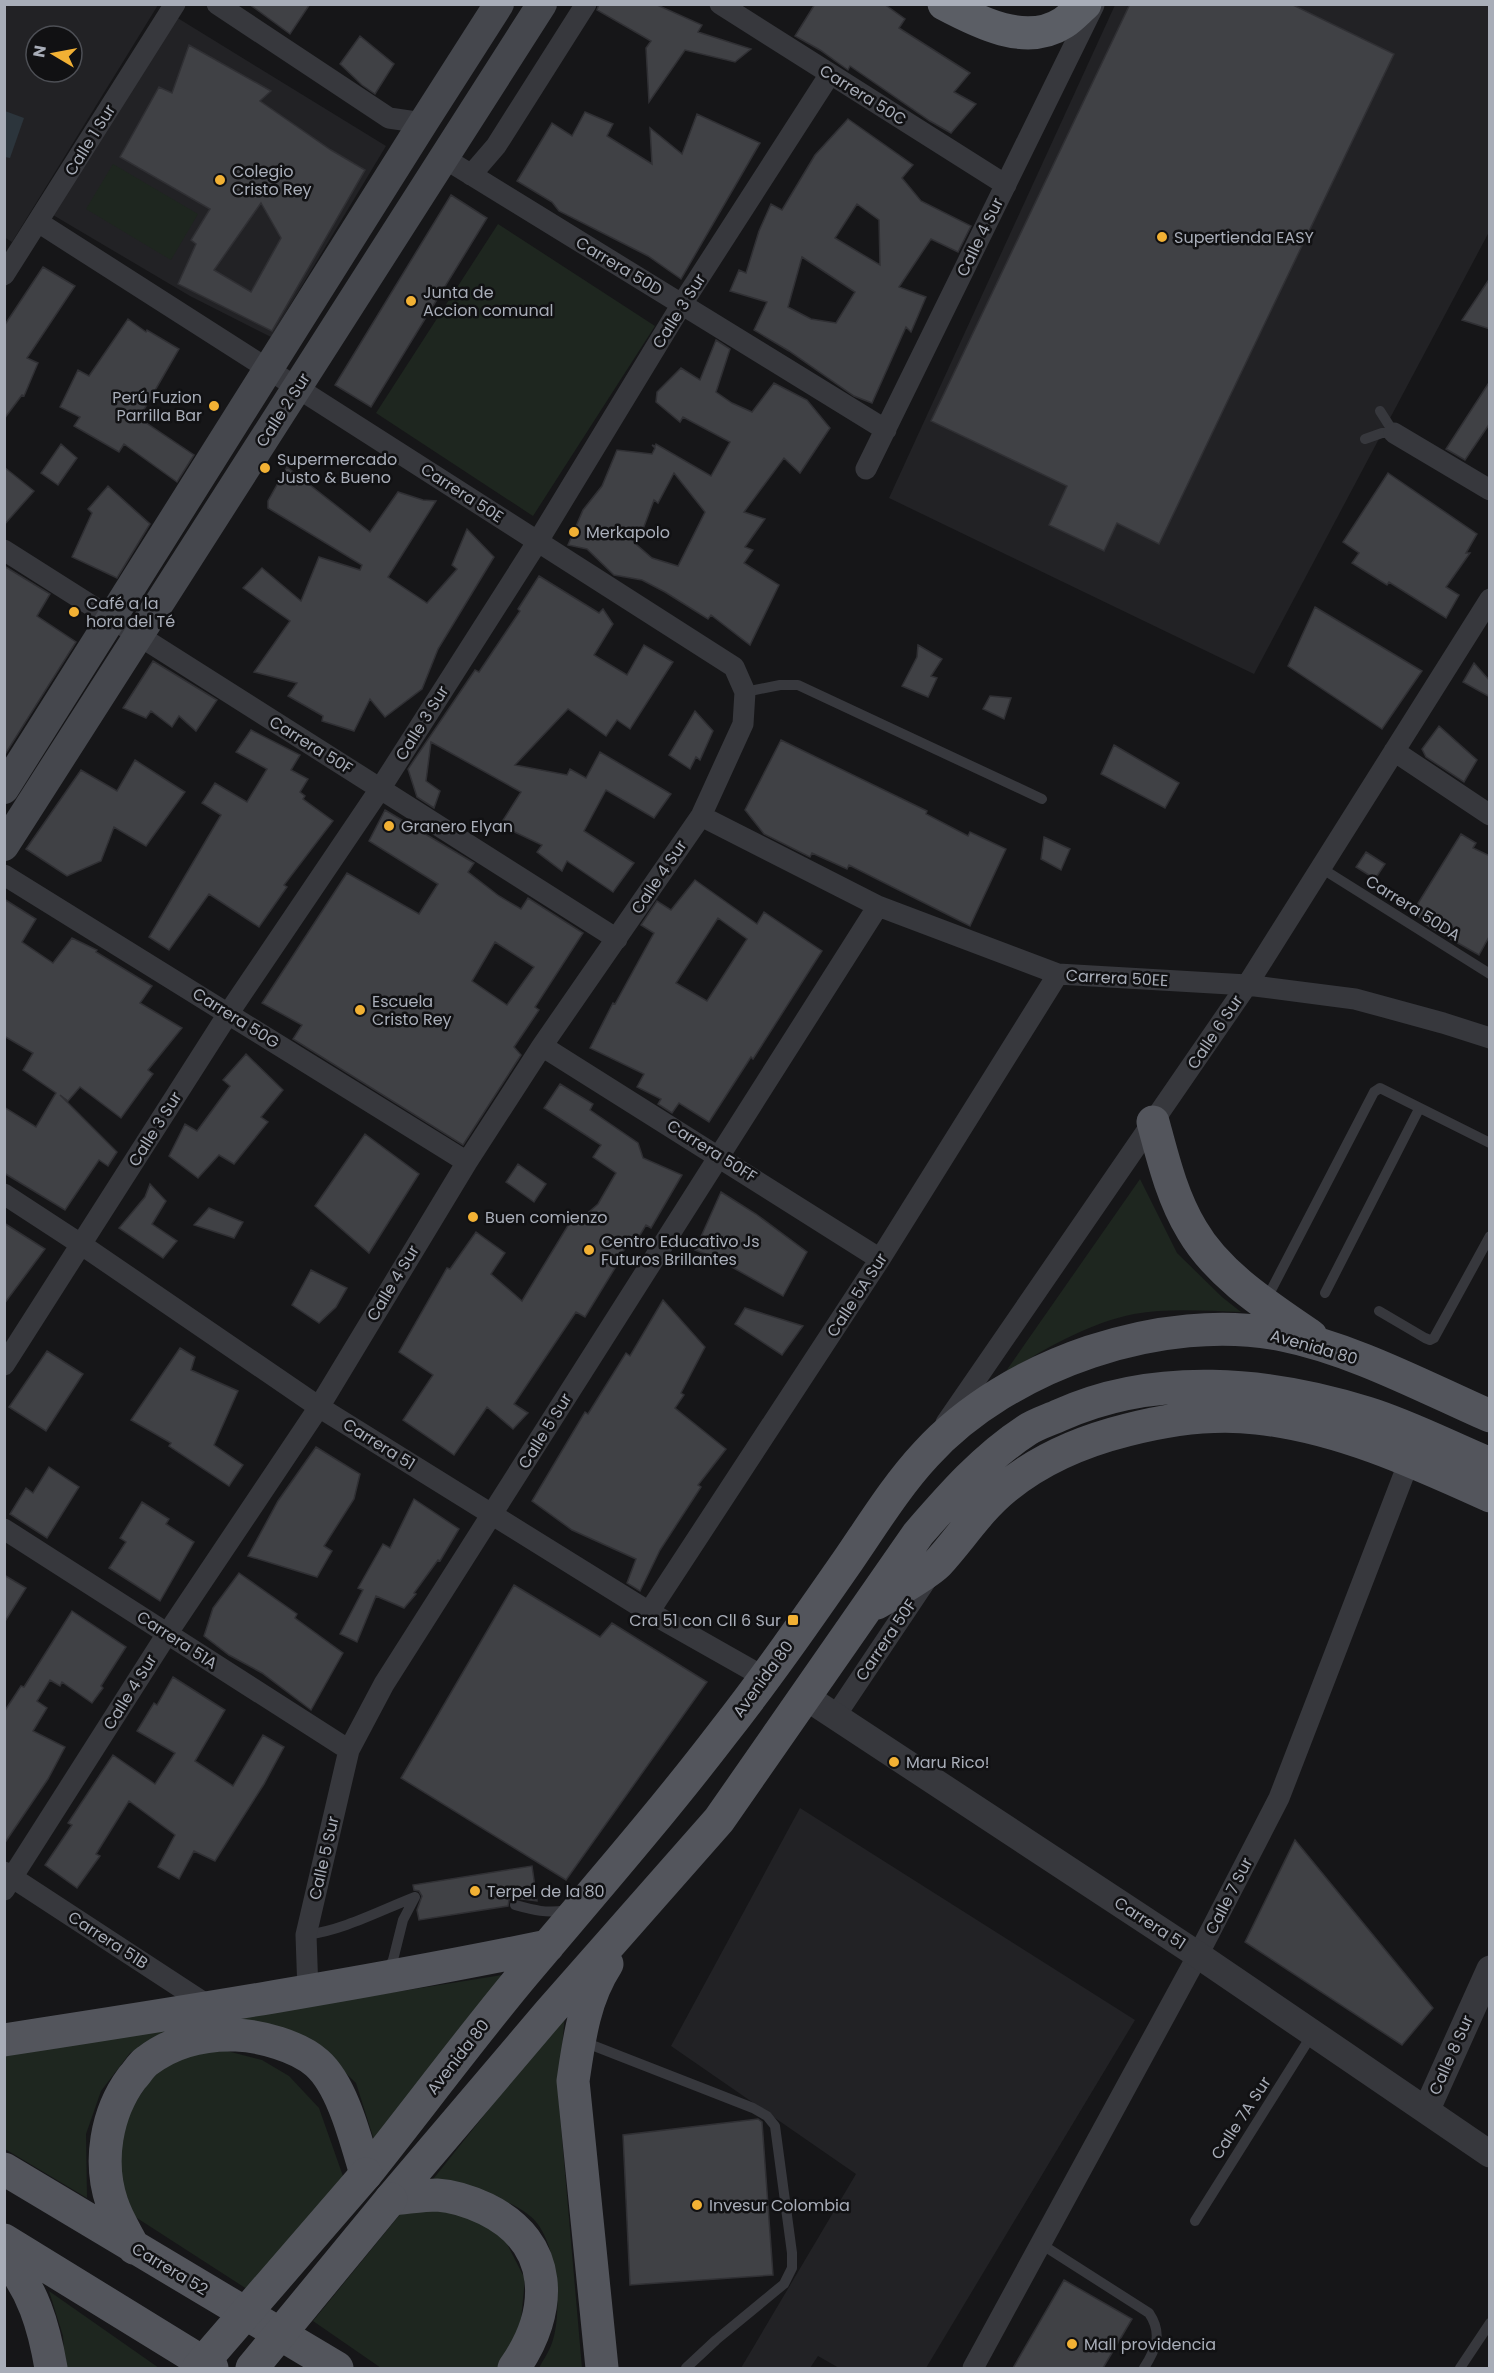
<svg xmlns="http://www.w3.org/2000/svg" width="1494" height="2373" viewBox="0 0 1494 2373" font-family="Poppins,sans-serif">
  <rect width="100%" height="100%" fill="#161618"/>
  <path fill="#222225" fill-rule="evenodd" d="M 4,5 L 158,5 L 12,242 L 4,237 ZM 36,36 L 72,36 L 72,72 L 36,72 Z
    M 1115,5 L 1489,5 L 1489,232 L 1254,674 L 889,498 Z
    M 176,17 L 386,146 L 271,337 L 190,296 L 53,215 Z
    M 800,1808 L 1135,2020 L 926,2368 L 839,2368 L 818,2356 L 810,2368 L 741,2368 L 856,2174 L 671,2046 Z"/>
  <path fill="#1e261f" d="M 113,164 L 198,214 L 171,260 L 86,209 Z
    M 498,224 L 655,326 L 533,516 L 376,413 Z
    M 1140,1179 L 1177,1253 L 1222,1297 L 1241,1312 C 1206,1311 1168,1308 1134,1314 C 1088,1323 1043,1350 1004,1374 Z
    M 514,1973 L 375,2143 L 356,2083 L 328,2056 L 159,2037 L 130,2053 L 101,2091 L 86,2134 L 87,2198 L 5,2149 L 5,2054 Z
    M 565,2014 L 558,2092 L 582,2368 L 539,2368 C 543,2360 549,2352 552,2343 C 563,2312 558,2238 530,2216 C 503,2194 463,2189 430,2183 Z
    M 227,2051 L 262,2060 L 289,2076 L 319,2108 L 344,2179 L 250,2291 L 123,2209 L 116,2133 L 157,2069 L 185,2054 Z
    M 406,2207 L 476,2215 L 506,2242 L 525,2279 L 521,2320 L 508,2356 L 497,2368 L 381,2368 L 313,2321 Z
    M 49,2291 L 159,2368 L 65,2368 L 63,2336 Z"/>
  <path fill="#2c353c" d="M 5,111 L 24,118 L 10,158 L 5,157 Z"/>
  <path fill="#404145" stroke="#303034" stroke-width="1.5" fill-rule="evenodd" d="M 249,4 L 310,4 L 290,34 Z
    M 599,4 L 655,4 L 702,25 L 698,32 L 751,49 L 735,62 L 685,50 L 649,102 L 646,48 L 651,41 L 597,10 Z
    M 815,4 L 884,4 L 905,19 L 899,28 L 970,73 L 954,92 L 976,104 L 951,133 L 930,121 L 850,66 L 848,70 L 820,50 L 795,36 Z
    M 1130,4 L 1291,4 L 1394,54 L 1159,544 L 1117,523 L 1104,551 L 1049,525 L 1067,486 L 931,421 Z
    M 360,36 L 394,64 L 375,94 L 362,85 L 340,64 Z
    M 189,45 L 271,91 L 260,101 L 331,150 L 365,170 L 272,331 L 178,284 L 196,244 L 191,240 L 210,209 L 120,157 L 159,87 L 172,93 ZM 261,203 L 281,238 L 251,292 L 214,270 Z
    M 585,112 L 613,124 L 607,136 L 652,164 L 650,128 L 682,154 L 697,114 L 760,143 L 681,279 L 648,256 L 559,211 L 552,202 L 517,181 L 552,123 L 572,136 Z
    M 848,119 L 913,165 L 902,178 L 921,201 L 971,226 L 958,252 L 931,239 L 899,287 L 926,297 L 911,332 L 906,327 L 872,403 L 854,396 L 789,351 L 754,330 L 767,302 L 730,291 L 739,270 L 746,273 L 759,231 L 771,204 L 782,210 L 815,155 ZM 857,204 L 879,220 L 880,265 L 835,238 ZM 802,257 L 855,292 L 836,323 L 811,319 L 788,307 Z
    M 451,195 L 487,218 L 371,407 L 335,385 Z
    M 43,267 L 75,286 L 27,358 L 38,363 L 24,396 L 22,395 L 4,419 L 4,326 Z
    M 1490,278 L 1490,329 L 1462,320 Z
    M 128,319 L 146,332 L 147,330 L 179,349 L 139,418 L 194,455 L 177,482 L 124,444 L 119,452 L 74,426 L 80,417 L 60,407 L 78,370 L 89,376 Z
    M 716,340 L 730,349 L 716,392 L 732,403 L 752,412 L 774,383 L 807,400 L 830,428 L 800,473 L 784,458 L 744,512 L 765,519 L 745,547 L 753,550 L 744,563 L 779,585 L 750,645 L 711,615 L 708,619 L 665,592 L 642,580 L 614,575 L 587,549 L 568,545 L 583,510 L 602,486 L 617,450 L 652,454 L 655,448 L 652,445 L 655,446 L 656,444 L 711,476 L 730,442 L 683,417 L 680,422 L 656,402 L 657,392 L 681,368 L 700,380 ZM 674,473 L 705,512 L 678,566 L 652,558 L 637,545 L 654,500 L 658,503 Z
    M 1490,381 L 1490,423 L 1465,460 L 1446,449 Z
    M 61,444 L 77,458 L 58,485 L 41,473 Z
    M 4,467 L 34,491 L 4,525 Z
    M 287,467 L 370,532 L 398,492 L 423,500 L 436,501 L 388,577 L 427,603 L 457,569 L 452,565 L 467,529 L 494,557 L 438,649 L 422,689 L 385,717 L 370,699 L 354,731 L 322,721 L 323,716 L 288,696 L 297,683 L 254,672 L 290,621 L 243,588 L 262,568 L 301,601 L 319,557 L 360,570 L 362,565 L 268,508 L 268,501 Z
    M 1388,473 L 1477,534 L 1466,553 L 1470,553 L 1446,587 L 1459,595 L 1446,618 L 1389,582 L 1387,585 L 1352,563 L 1359,553 L 1343,542 Z
    M 108,486 L 150,524 L 117,578 L 72,557 L 92,513 L 88,509 Z
    M 4,566 L 50,594 L 37,616 L 76,642 L 4,756 Z
    M 539,576 L 599,613 L 603,609 L 613,624 L 594,655 L 627,675 L 644,645 L 673,662 L 630,729 L 617,720 L 606,736 L 568,709 L 515,765 L 567,775 L 570,769 L 586,778 L 600,752 L 671,794 L 654,818 L 606,790 L 584,831 L 634,863 L 613,892 L 567,861 L 562,871 L 537,852 L 542,845 L 500,825 L 521,792 L 431,742 L 426,781 L 440,791 L 434,808 L 417,797 L 408,769 L 475,670 L 479,672 L 520,611 L 518,609 Z
    M 1315,607 L 1422,671 L 1382,729 L 1288,666 Z
    M 918,645 L 942,659 L 931,676 L 937,678 L 928,697 L 902,686 L 917,657 Z
    M 153,661 L 217,700 L 196,731 L 179,716 L 172,727 L 151,711 L 146,718 L 123,708 Z
    M 1474,663 L 1490,681 L 1490,697 L 1463,682 Z
    M 990,696 L 1011,698 L 1004,719 L 983,709 Z
    M 695,711 L 713,731 L 700,760 L 696,757 L 690,769 L 669,755 Z
    M 1439,726 L 1477,760 L 1464,782 L 1426,757 L 1422,749 Z
    M 251,730 L 300,755 L 291,770 L 308,779 L 300,792 L 305,796 L 303,799 L 333,821 L 284,885 L 287,887 L 259,927 L 209,894 L 169,950 L 149,937 L 221,815 L 202,803 L 215,783 L 247,802 L 267,769 L 236,752 Z
    M 781,740 L 927,811 L 926,814 L 968,836 L 970,832 L 1006,849 L 970,926 L 849,865 L 847,869 L 812,853 L 810,857 L 764,834 L 745,810 Z
    M 1114,745 L 1179,783 L 1165,808 L 1101,774 Z
    M 135,760 L 185,792 L 146,846 L 114,827 L 101,861 L 67,876 L 26,849 L 81,770 L 117,791 Z
    M 385,810 L 474,863 L 468,872 L 499,896 L 521,909 L 528,898 L 583,933 L 535,1007 L 539,1010 L 514,1047 L 521,1055 L 463,1145 L 293,1039 L 302,1025 L 262,1003 L 347,873 L 419,914 L 438,884 L 369,841 ZM 495,942 L 534,967 L 507,1005 L 472,981 Z
    M 1461,834 L 1476,843 L 1473,848 L 1490,856 L 1490,935 L 1479,955 L 1433,929 L 1424,923 L 1426,921 L 1412,913 Z
    M 1044,837 L 1070,849 L 1061,870 L 1041,859 Z
    M 1366,852 L 1385,864 L 1375,879 L 1356,867 Z
    M 695,880 L 757,924 L 764,912 L 822,951 L 753,1059 L 751,1057 L 709,1122 L 679,1103 L 672,1113 L 658,1104 L 661,1099 L 637,1087 L 644,1074 L 590,1048 L 613,1003 L 615,1004 L 654,933 L 641,925 L 657,901 L 671,910 ZM 718,918 L 747,939 L 707,1001 L 676,983 Z
    M 4,899 L 36,919 L 22,942 L 53,963 L 72,938 L 97,950 L 96,952 L 152,986 L 140,1003 L 182,1028 L 148,1070 L 153,1074 L 121,1118 L 80,1087 L 68,1101 L 60,1095 L 117,1152 L 108,1166 L 99,1160 L 65,1210 L 4,1173 L 4,1107 L 36,1127 L 56,1093 L 23,1070 L 33,1053 L 4,1036 Z
    M 246,1054 L 283,1090 L 261,1117 L 268,1122 L 234,1164 L 219,1155 L 198,1178 L 169,1156 L 185,1124 L 197,1131 L 230,1086 L 223,1080 Z
    M 560,1084 L 593,1104 L 590,1110 L 638,1143 L 643,1158 L 682,1175 L 651,1228 L 646,1225 L 634,1245 L 630,1242 L 621,1254 L 623,1255 L 585,1317 L 576,1312 L 514,1404 L 528,1413 L 513,1429 L 487,1407 L 454,1455 L 403,1420 L 433,1375 L 399,1352 L 447,1268 L 450,1269 L 476,1232 L 505,1253 L 491,1274 L 522,1301 L 575,1214 L 582,1218 L 598,1204 L 616,1173 L 593,1157 L 601,1145 L 544,1108 Z
    M 365,1134 L 419,1174 L 369,1253 L 315,1206 Z
    M 518,1164 L 546,1184 L 534,1202 L 506,1182 Z
    M 150,1184 L 166,1201 L 152,1224 L 177,1241 L 163,1258 L 119,1228 L 145,1197 Z
    M 721,1192 L 756,1214 L 807,1252 L 783,1296 L 716,1258 L 695,1250 Z
    M 209,1208 L 243,1222 L 234,1238 L 194,1225 Z
    M 4,1223 L 45,1249 L 4,1304 Z
    M 311,1270 L 347,1288 L 336,1307 L 319,1323 L 292,1305 Z
    M 663,1300 L 705,1347 L 681,1393 L 684,1395 L 675,1408 L 726,1449 L 698,1485 L 701,1487 L 660,1550 L 640,1591 L 627,1583 L 636,1559 L 572,1530 L 532,1501 L 585,1412 L 588,1414 L 626,1353 L 630,1356 Z
    M 745,1308 L 803,1326 L 782,1355 L 735,1324 Z
    M 180,1348 L 195,1357 L 191,1370 L 238,1391 L 214,1445 L 243,1465 L 229,1486 L 169,1446 L 171,1443 L 131,1420 Z
    M 47,1351 L 83,1374 L 46,1431 L 9,1407 Z
    M 316,1447 L 360,1474 L 354,1499 L 324,1546 L 332,1551 L 317,1577 L 248,1556 L 278,1501 Z
    M 49,1467 L 79,1487 L 47,1538 L 10,1514 L 26,1488 L 33,1493 Z
    M 414,1499 L 459,1529 L 440,1561 L 438,1560 L 414,1593 L 416,1594 L 404,1608 L 376,1596 L 357,1642 L 340,1634 L 363,1590 L 358,1588 L 383,1544 L 390,1548 Z
    M 142,1502 L 169,1519 L 166,1524 L 194,1542 L 160,1601 L 109,1568 L 126,1542 L 120,1538 Z
    M 239,1573 L 297,1614 L 295,1618 L 343,1653 L 311,1710 L 262,1673 L 229,1655 L 204,1636 L 213,1608 Z
    M 4,1575 L 26,1588 L 4,1623 Z
    M 514,1585 L 600,1637 L 612,1623 L 707,1682 L 566,1880 L 401,1778 Z
    M 72,1611 L 126,1647 L 101,1686 L 103,1688 L 92,1703 L 62,1682 L 60,1686 L 50,1680 L 37,1701 L 47,1708 L 33,1731 L 65,1747 L 48,1779 L 4,1844 L 4,1712 L 21,1686 L 24,1687 Z
    M 173,1677 L 225,1710 L 195,1761 L 233,1786 L 263,1735 L 284,1747 L 264,1784 L 215,1861 L 194,1851 L 179,1879 L 158,1867 L 175,1835 L 129,1801 L 96,1854 L 100,1856 L 77,1888 L 45,1865 L 72,1825 L 68,1823 L 113,1755 L 155,1784 L 175,1753 L 137,1731 L 154,1703 L 157,1705 Z
    M 1295,1840 L 1433,2008 L 1402,2045 L 1245,1942 Z
    M 532,1866 L 537,1901 L 514,1898 L 509,1900 L 508,1906 L 419,1920 L 417,1910 L 422,1896 L 419,1891 L 414,1890 L 413,1885 Z
    M 758,2119 L 762,2122 L 773,2275 L 630,2285 L 623,2135 Z
    M 1064,2280 L 1132,2319 L 1103,2368 L 1013,2368 Z"/>
  <g fill="none" stroke-linecap="round" stroke-linejoin="round">
    <path stroke="#37383d" stroke-width="10" d="M 1380,411 L 1394,433
      M 1365,439 L 1382,433 L 1394,433
      M 745,692 L 780,685 L 798,685 L 1042,799
      M 1321,868 L 1490,974
      M 1325,1293 L 1419,1109
      M 1266,1300 L 1374,1092 L 1380,1088 L 1490,1143
      M 1379,1311 L 1425,1338 L 1430,1340 L 1434,1338 L 1490,1236
      M 515,1905 C 533,1910 547,1914 566,1910
      M 306,1935 C 344,1930 379,1911 415,1897
      M 386,1972 L 393,1960 L 403,1920 L 415,1897
      M 584,2042 L 753,2108 L 767,2116 L 775,2126 L 792,2253 L 792,2268 L 784,2284 L 716,2340 L 686,2368
      M 1195,2221 L 1313,2033
      M 1041,2244 L 1149,2313 C 1163,2334 1156,2349 1144,2368
      M 1460,2368 L 1490,2323"/>
    <path stroke="#37383d" stroke-width="21" d="M 217,4 L 389,118 L 423,123
      M 720,4 L 1006,185
      M 444,158 L 886,430
      M 471,175 L 496,146 L 586,4
      M 4,275 L 175,4
      M 1394,433 L 1490,490
      M 866,469 L 1094,5
      M 4,550 L 617,939
      M 1394,751 L 1490,815
      M 701,816 L 878,906 L 1058,974 L 1247,985 L 1355,999 L 1443,1023 L 1490,1038
      M 4,875 L 467,1162
      M 542,1046 L 880,1259
      M 4,1194 L 82,1245 L 319,1407 L 649,1612 L 764,1677
      M 4,1365 L 228,1014 L 380,789 L 538,541 L 682,304 L 830,74
      M 946,1423 L 1247,985 L 1490,599
      M 4,1529 L 349,1750
      M 649,1612 L 880,1259 L 1058,974
      M 836,1715 L 927,1579
      M 4,1872 L 212,2008
      M 4,1890 L 167,1634 L 319,1407 L 467,1162 L 542,1046 L 701,816 L 743,724 L 745,692 L 734,667 L 38,222
      M 308,1992 L 306,1935 L 349,1750 L 384,1684 L 878,906
      M 973,2368 L 1198,1955 L 1279,1798 L 1413,1451"/>
    <path stroke="#37383d" stroke-width="27" d="M 806,1697 L 1198,1955 L 1490,2154
      M 1427,2109 L 1490,1969"/>
    <path stroke="#45474d" stroke-width="30" d="M 4,789 L 423,123 L 499,4
      M 4,846 L 542,4"/>
    <path stroke="#53555c" stroke-width="33" d="M 1153,1122 C 1163,1159 1172,1197 1192,1230 C 1218,1275 1269,1307 1311,1336
      M 877,1603 C 894,1592 925,1576 938,1563 C 961,1538 978,1510 1005,1488 C 1040,1459 1083,1441 1127,1430 C 1169,1419 1214,1413 1257,1418 C 1339,1427 1415,1462 1490,1496
      M 4,2040 C 186,2012 367,1983 548,1946
      M 4,2169 L 337,2368
      M 366,2174 C 417,2110 466,2044 518,1981 C 587,1899 658,1818 723,1733 C 767,1677 808,1618 849,1559 C 873,1524 897,1485 926,1454 C 1008,1364 1163,1311 1283,1335 C 1353,1349 1424,1387 1490,1416
      M 391,2199 L 549,2013 L 719,1820 L 918,1534 C 951,1496 984,1458 1027,1430 C 1036,1424 1049,1420 1060,1415 C 1155,1372 1269,1382 1367,1413 C 1409,1426 1449,1447 1490,1464
      M 391,2199 C 406,2198 422,2195 437,2195 C 454,2196 471,2202 486,2209 C 555,2243 554,2311 514,2368
      M 4,2240 L 212,2368
      M 134,2248 C 127,2234 117,2219 112,2203 C 98,2162 106,2113 132,2078 C 137,2073 141,2065 147,2061 C 173,2041 204,2034 236,2035 C 260,2036 298,2046 317,2063 C 343,2086 356,2141 366,2174
      M 4,2256 C 33,2288 44,2327 51,2368
      M 602,2368 L 573,2081 C 579,2040 584,1999 607,1964"/>
    <path stroke="#5b5e65" stroke-width="33" d="M 944,4 C 978,22 1026,47 1063,23 C 1071,18 1078,10 1085,4"/>
    <path stroke="#53555c" stroke-width="33" d="M 198,2368 L 366,2174
      M 252,2368 L 391,2199"/>
  </g>
  <g fill="#f2b134" stroke="#111113" stroke-width="2">
    <circle cx="220" cy="180" r="6"/>
    <circle cx="1162" cy="237" r="6"/>
    <circle cx="411" cy="301" r="6"/>
    <circle cx="214" cy="406" r="6"/>
    <circle cx="265" cy="468" r="6"/>
    <circle cx="574" cy="532" r="6"/>
    <circle cx="74" cy="612" r="6"/>
    <circle cx="389" cy="826" r="6"/>
    <circle cx="360" cy="1010" r="6"/>
    <circle cx="473" cy="1217" r="6"/>
    <circle cx="589" cy="1250" r="6"/>
    <rect x="787" y="1614" width="12" height="12" rx="3"/>
    <circle cx="894" cy="1762" r="6"/>
    <circle cx="475" cy="1891" r="6"/>
    <circle cx="697" cy="2205" r="6"/>
    <circle cx="1072" cy="2344" r="6"/>
  </g>
  <g text-anchor="middle" dominant-baseline="central" stroke-width="5" stroke-linejoin="round" paint-order="stroke">
    <g font-size="16" fill="#a8adb8" stroke="#111113">
      <text transform="translate(863 95) rotate(32)">Carrera 50C</text>
      <text transform="translate(90 140) rotate(-58)">Calle 1 Sur</text>
      <text transform="translate(980 237) rotate(-64)">Calle 4 Sur</text>
      <text transform="translate(619 266) rotate(31)">Carrera 50D</text>
      <text transform="translate(679 311) rotate(-58)">Calle 3 Sur</text>
      <text transform="translate(283 410) rotate(-57)">Calle 2 Sur</text>
      <text transform="translate(462 493) rotate(33)">Carrera 50E</text>
      <text transform="translate(422 723) rotate(-58)">Calle 3 Sur</text>
      <text transform="translate(311 745) rotate(32)">Carrera 50F</text>
      <text transform="translate(659 877) rotate(-56)">Calle 4 Sur</text>
      <text transform="translate(1413 908) rotate(32)">Carrera 50DA</text>
      <text transform="translate(1117 978) rotate(3)">Carrera 50EE</text>
      <text transform="translate(236 1018) rotate(32)">Carrera 50G</text>
      <text transform="translate(1215 1032) rotate(-56)">Calle 6 Sur</text>
      <text transform="translate(155 1129) rotate(-58)">Calle 3 Sur</text>
      <text transform="translate(712 1151) rotate(32)">Carrera 50FF</text>
      <text transform="translate(393 1283) rotate(-59)">Calle 4 Sur</text>
      <text transform="translate(857 1295) rotate(-57)">Calle 5A Sur</text>
      <text transform="translate(1314 1347) rotate(16)">Avenida 80</text>
      <text transform="translate(545 1431) rotate(-58)">Calle 5 Sur</text>
      <text transform="translate(379 1444) rotate(32)">Carrera 51</text>
      <text transform="translate(177 1640) rotate(33)">Carrera 51A</text>
      <text transform="translate(886 1640) rotate(-56)">Carrera 50F</text>
      <text transform="translate(763 1679) rotate(-54)">Avenida 80</text>
      <text transform="translate(130 1692) rotate(-58)">Calle 4 Sur</text>
      <text transform="translate(324 1858) rotate(-77)">Calle 5 Sur</text>
      <text transform="translate(1229 1896) rotate(-63)">Calle 7 Sur</text>
      <text transform="translate(1150 1923) rotate(33)">Carrera 51</text>
      <text transform="translate(108 1940) rotate(33)">Carrera 51B</text>
      <text transform="translate(1451 2055) rotate(-66)">Calle 8 Sur</text>
      <text transform="translate(458 2057) rotate(-52)">Avenida 80</text>
      <text transform="translate(1241 2118) rotate(-57)">Calle 7A Sur</text>
      <text transform="translate(170 2269) rotate(31)">Carrera 52</text>
    </g>
    <g font-size="16" fill="#a8adb8" stroke="#111113" text-anchor="start">
      <text x="232" y="171">Colegio<tspan x="232" dy="18">Cristo Rey</tspan></text>
      <text x="1174" y="237">Supertienda EASY</text>
      <text x="423" y="292">Junta de<tspan x="423" dy="18">Accion comunal</tspan></text>
      <text x="202" y="397" text-anchor="end">Perú Fuzion<tspan x="202" dy="18">Parrilla Bar</tspan></text>
      <text x="277" y="459">Supermercado<tspan x="277" dy="18">Justo &amp; Bueno</tspan></text>
      <text x="586" y="532">Merkapolo</text>
      <text x="86" y="603">Café a la<tspan x="86" dy="18">hora del Té</tspan></text>
      <text x="401" y="826">Granero Elyan</text>
      <text x="372" y="1001">Escuela<tspan x="372" dy="18">Cristo Rey</tspan></text>
      <text x="485" y="1217">Buen comienzo</text>
      <text x="601" y="1241">Centro Educativo Js<tspan x="601" dy="18">Futuros Brillantes</tspan></text>
      <text x="781" y="1620" text-anchor="end">Cra 51 con Cll 6 Sur</text>
      <text x="906" y="1762">Maru Rico!</text>
      <text x="487" y="1891">Terpel de la 80</text>
      <text x="709" y="2205">Invesur Colombia</text>
      <text x="1084" y="2344">Mall providencia</text>
    </g>
  </g>
  <rect width="1494" height="2373" fill="none" stroke="#a8adb8" stroke-width="12"/>
  <g transform="translate(54 54) rotate(280)"><circle r="28" fill="#111113" stroke="#4d4f55" stroke-width="1.5"/>
  <path d="M0-4.5L10 22L0 15L-10 22Z" fill="#f2b134"/>
  <text y="-9" font-size="16" font-weight="bold" text-anchor="middle" fill="#a8adb8">N</text>
  </g>
</svg>
